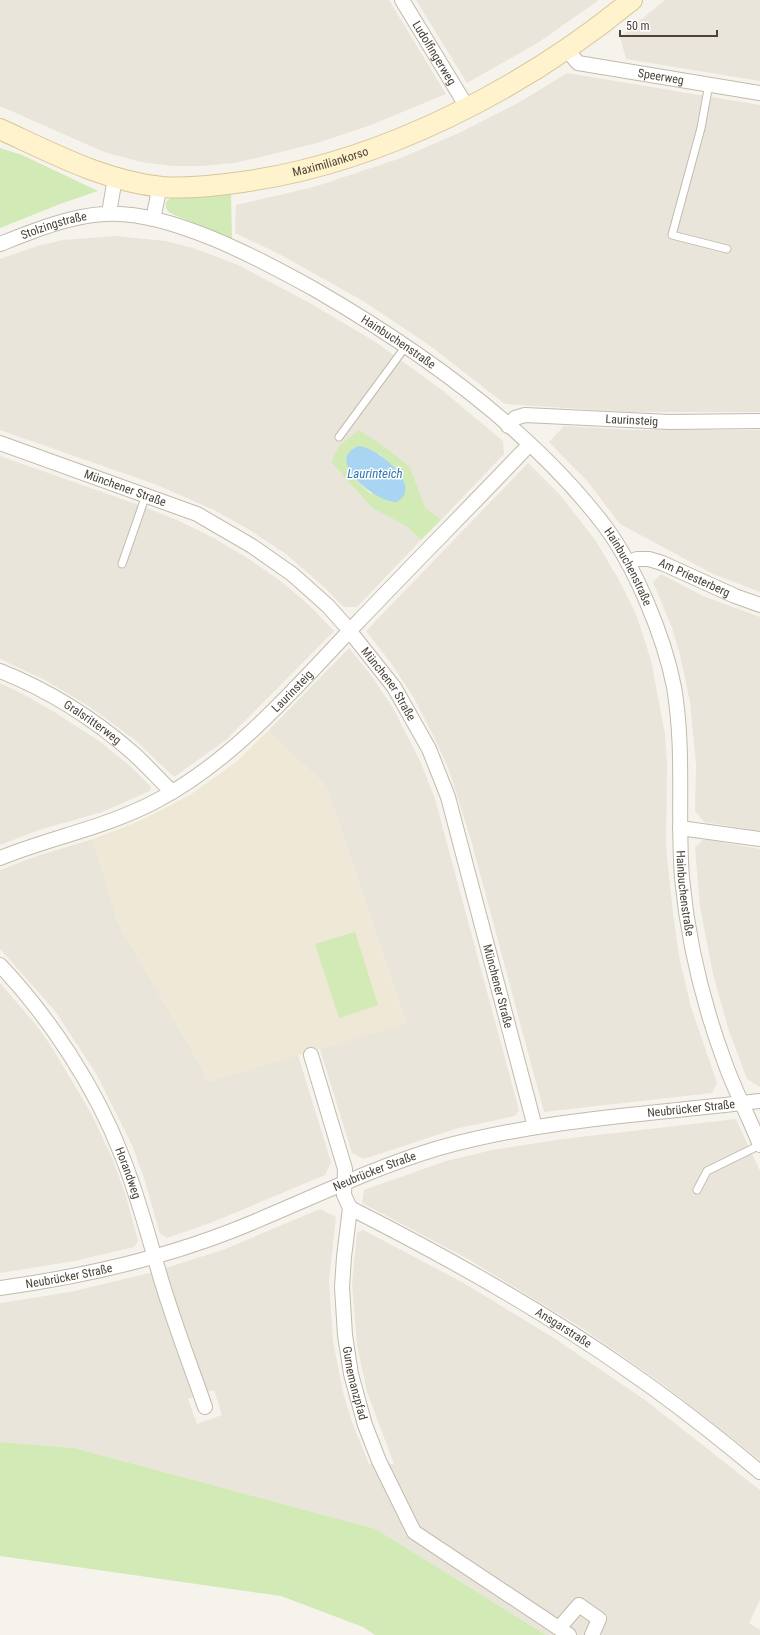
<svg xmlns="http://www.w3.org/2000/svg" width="760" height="1635" viewBox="0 0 760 1635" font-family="'Roboto Condensed',sans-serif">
  <rect width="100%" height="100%" fill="#f6f3ec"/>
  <path fill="#eae5da" d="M 0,0 L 389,0 L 446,94 L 371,125 L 317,143 L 269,155 L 234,163 L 201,166 L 172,166 L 141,162 L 104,152 L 0,106 Z
    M 416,0 L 599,0 L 539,42 L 467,83 Z
    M 665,0 L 760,0 L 760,81 L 626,59 L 620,37 Z
    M 567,73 L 760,105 L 760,412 L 629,412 L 505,404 L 429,345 L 363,301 L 281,255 L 235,233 L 236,205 L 314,187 L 401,158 L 459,133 L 520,102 Z
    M 115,236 L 166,241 L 193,248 L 238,265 L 308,302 L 374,341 L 442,390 L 503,441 L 504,454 L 441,520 L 425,507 L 410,467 L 331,462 L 372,508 L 406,526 L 421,540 L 357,607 L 344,607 L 325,588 L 286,554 L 248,529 L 214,510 L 157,485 L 0,430 L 0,259 L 37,246 L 63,240 Z
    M 564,426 L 635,430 L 760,430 L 760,592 L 713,574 L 620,524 L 588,482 L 549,442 Z
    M 0,456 L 139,505 L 177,520 L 214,538 L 249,559 L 282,582 L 310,606 L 334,631 L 226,740 L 174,777 L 135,740 L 90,707 L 45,680 L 0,659 Z
    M 528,463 L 560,495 L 596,541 L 619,580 L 636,614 L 651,660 L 665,734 L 667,764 L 666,846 L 673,914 L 680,961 L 691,1007 L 717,1083 L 712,1093 L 544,1112 L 471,840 L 449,770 L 434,737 L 414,698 L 391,663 L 366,631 Z
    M 661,574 L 703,596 L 760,617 L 760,831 L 704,822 L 695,811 L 696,764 L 690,702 L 680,655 L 672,628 L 653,582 Z
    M 349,648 L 371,675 L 393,708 L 421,763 L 435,799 L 519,1110 L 515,1116 L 455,1129 L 364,1159 L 352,1153 L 320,1049 L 406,1023 L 326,786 L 268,731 Z
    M 0,683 L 23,694 L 56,713 L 99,741 L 130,766 L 151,787 L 150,791 L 102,812 L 39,830 L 0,845 Z
    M 93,839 L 118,923 L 201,1066 L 207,1082 L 298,1055 L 331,1162 L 325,1175 L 213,1222 L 167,1238 L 160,1234 L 145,1181 L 132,1145 L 97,1075 L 55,1011 L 0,949 L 0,870 L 37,856 Z
    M 704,839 L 760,849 L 760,1087 L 747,1079 L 728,1028 L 713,974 L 700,907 L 695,847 Z
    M 0,983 L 37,1026 L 53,1049 L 92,1115 L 113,1160 L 126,1196 L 138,1241 L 134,1247 L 75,1261 L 0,1273 Z
    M 736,1119 L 760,1171 L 760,1460 L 660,1382 L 582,1328 L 468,1259 L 362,1203 L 364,1190 L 446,1161 L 492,1150 L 563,1139 Z
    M 320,1209 L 336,1217 L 329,1281 L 333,1341 L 343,1392 L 352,1422 L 369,1464 L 394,1464 L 367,1392 L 357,1345 L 352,1284 L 357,1233 L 363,1230 L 462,1282 L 557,1340 L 645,1400 L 760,1490 L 760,1600 L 749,1623 L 760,1630 L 760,1635 L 546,1635 L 376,1529 L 74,1448 L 0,1442 L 0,1303 L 70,1292 L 154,1272 L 196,1396 L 188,1399 L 197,1424 L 222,1415 L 214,1390 L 205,1393 L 163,1269 L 225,1249 Z"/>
  <path fill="#efe8d6" d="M 268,731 L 326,786 L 406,1024 L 207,1082 L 201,1066 L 118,923 L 93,839 L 142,820 L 190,795 L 235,763 Z"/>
  <path fill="#d2eab5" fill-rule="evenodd" d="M 0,148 L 22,155 L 98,191 L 60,204 L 0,228 Z
    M 231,193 L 232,239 L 172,214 C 166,211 165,207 166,202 L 172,197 Z
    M 359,430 L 386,448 L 410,467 L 425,507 L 441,520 L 421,540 L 406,526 L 372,508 L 331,462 L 339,446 ZM 379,453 L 399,475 L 371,494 L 357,481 L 350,472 Z
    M 355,932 L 378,1005 L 339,1018 L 315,944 Z
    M 0,1442 L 74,1448 L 376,1529 L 546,1635 L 375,1635 L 363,1627 L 281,1596 L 0,1556 Z"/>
  <path fill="#a9d4f2" d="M 359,446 C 374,447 414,477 404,495 C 403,498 399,500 397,502 C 374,502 323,459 359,446 Z"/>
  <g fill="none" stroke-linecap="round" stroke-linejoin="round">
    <g stroke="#c2bbae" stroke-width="9">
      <path id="lane" d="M 709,84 L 701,128 L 672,235 L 727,249
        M 339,437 L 406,346
        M 122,564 L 146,495
        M 697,1190 L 707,1171 L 760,1145"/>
    </g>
    <g stroke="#c2bbae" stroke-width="16">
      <g id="street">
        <path id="s1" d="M 402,0 L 467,107"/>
        <path id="s2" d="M 567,50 L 578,63 L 760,93"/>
        <path d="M 109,213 L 115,178"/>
        <path d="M 153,219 L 160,186"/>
        <path id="s3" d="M 0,244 C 33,231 69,216 104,214 C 167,209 260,259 314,289 C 418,349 530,428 604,525 C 635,566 664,636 674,687 C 685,752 677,813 682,878 C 688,941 703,1004 725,1063 C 735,1091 749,1117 760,1145"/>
        <path id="s4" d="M 508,426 L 515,418 L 525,415 L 669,422 L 760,421"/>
        <path id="s5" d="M 0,443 L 197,514 L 252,546 L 292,574 L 328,606 L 344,624 L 394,687 L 429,749 L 448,797 L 535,1127"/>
        <path id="s6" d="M 628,563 L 637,559 L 649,559 L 662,563 L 735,596 L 760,605"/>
        <path id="s7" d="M 0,671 C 48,690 94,719 133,753 C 146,765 159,779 172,792"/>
        <path d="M 680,828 L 760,839"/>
        <path id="s8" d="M 0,858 C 52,837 108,827 158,800 C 234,760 298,685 357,623 C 414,563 472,505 529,445"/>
        <path id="s9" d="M 0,965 C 50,1018 96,1088 122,1156 C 137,1193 147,1231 158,1269 C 171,1315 189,1361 205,1407"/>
        <path id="s10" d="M 311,1055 L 345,1169 L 344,1195 L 350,1208 L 344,1257 L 342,1287 L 345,1335 L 351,1374 L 357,1396 L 365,1425 L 379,1461 L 414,1532 L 569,1635"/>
        <path id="s11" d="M 350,1208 C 447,1257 542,1310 630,1372 C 675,1403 718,1437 760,1472"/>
        <path id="s12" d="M 0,1288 C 80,1277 158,1260 234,1230 C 302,1203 368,1169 439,1148 C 542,1119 654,1114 760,1101"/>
        <path d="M 559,1628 L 579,1605 L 599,1619 L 592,1635"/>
      </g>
    </g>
    <g stroke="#d6c79b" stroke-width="22">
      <g id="secondary">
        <path id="s13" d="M 0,129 C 52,153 104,181 162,187 C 189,189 215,186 242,182 C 381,163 525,88 632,0"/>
      </g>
    </g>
    <use href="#lane" stroke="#fff" stroke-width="7"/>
    <use href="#street" stroke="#fff" stroke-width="14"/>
    <use href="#secondary" stroke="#fff3cd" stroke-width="20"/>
  </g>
  <g text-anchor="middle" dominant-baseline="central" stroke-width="3" stroke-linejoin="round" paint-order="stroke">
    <g font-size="12" fill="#4b4439" stroke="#fff">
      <text stroke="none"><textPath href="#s1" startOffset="62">Ludolfingerweg</textPath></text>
      <text stroke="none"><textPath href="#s2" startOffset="101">Speerweg</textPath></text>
      <text stroke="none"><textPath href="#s13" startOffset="344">Maximiliankorso</textPath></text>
      <text stroke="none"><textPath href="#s3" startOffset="57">Stolzingstraße</textPath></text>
      <text stroke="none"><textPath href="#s3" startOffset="434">Hainbuchenstraße</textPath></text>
      <text stroke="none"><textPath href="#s4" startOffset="128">Laurinsteig</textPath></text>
      <text stroke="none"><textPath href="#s5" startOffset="133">Münchener Straße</textPath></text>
      <text stroke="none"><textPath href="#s3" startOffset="759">Hainbuchenstraße</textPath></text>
      <text stroke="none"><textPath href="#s6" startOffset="71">Am Priesterberg</textPath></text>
      <text stroke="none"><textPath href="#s5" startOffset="469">Münchener Straße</textPath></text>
      <text stroke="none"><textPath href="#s8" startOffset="342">Laurinsteig</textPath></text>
      <text stroke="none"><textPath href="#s7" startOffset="106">Gralsritterweg</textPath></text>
      <text stroke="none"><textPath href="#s3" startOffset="1095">Hainbuchenstraße</textPath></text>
      <text stroke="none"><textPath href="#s5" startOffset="793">Münchener Straße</textPath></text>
      <text stroke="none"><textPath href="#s12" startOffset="718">Neubrücker Straße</textPath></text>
      <text stroke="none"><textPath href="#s12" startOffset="394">Neubrücker Straße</textPath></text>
      <text stroke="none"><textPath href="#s9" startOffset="246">Horandweg</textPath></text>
      <text stroke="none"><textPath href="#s12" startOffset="70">Neubrücker Straße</textPath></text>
      <text stroke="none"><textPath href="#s11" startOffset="245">Ansgarstraße</textPath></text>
      <text stroke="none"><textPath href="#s10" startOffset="336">Gurnemanzpfad</textPath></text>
    </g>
    <g font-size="13" font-style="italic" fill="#2e7ab2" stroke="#fff">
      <text x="375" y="473">Laurinteich</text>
    </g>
  </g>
  <path d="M620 30v6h97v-6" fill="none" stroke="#4b4439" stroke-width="2"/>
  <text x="626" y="30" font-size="12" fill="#4b4439" stroke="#ffffff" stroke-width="3" paint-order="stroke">50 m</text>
</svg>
